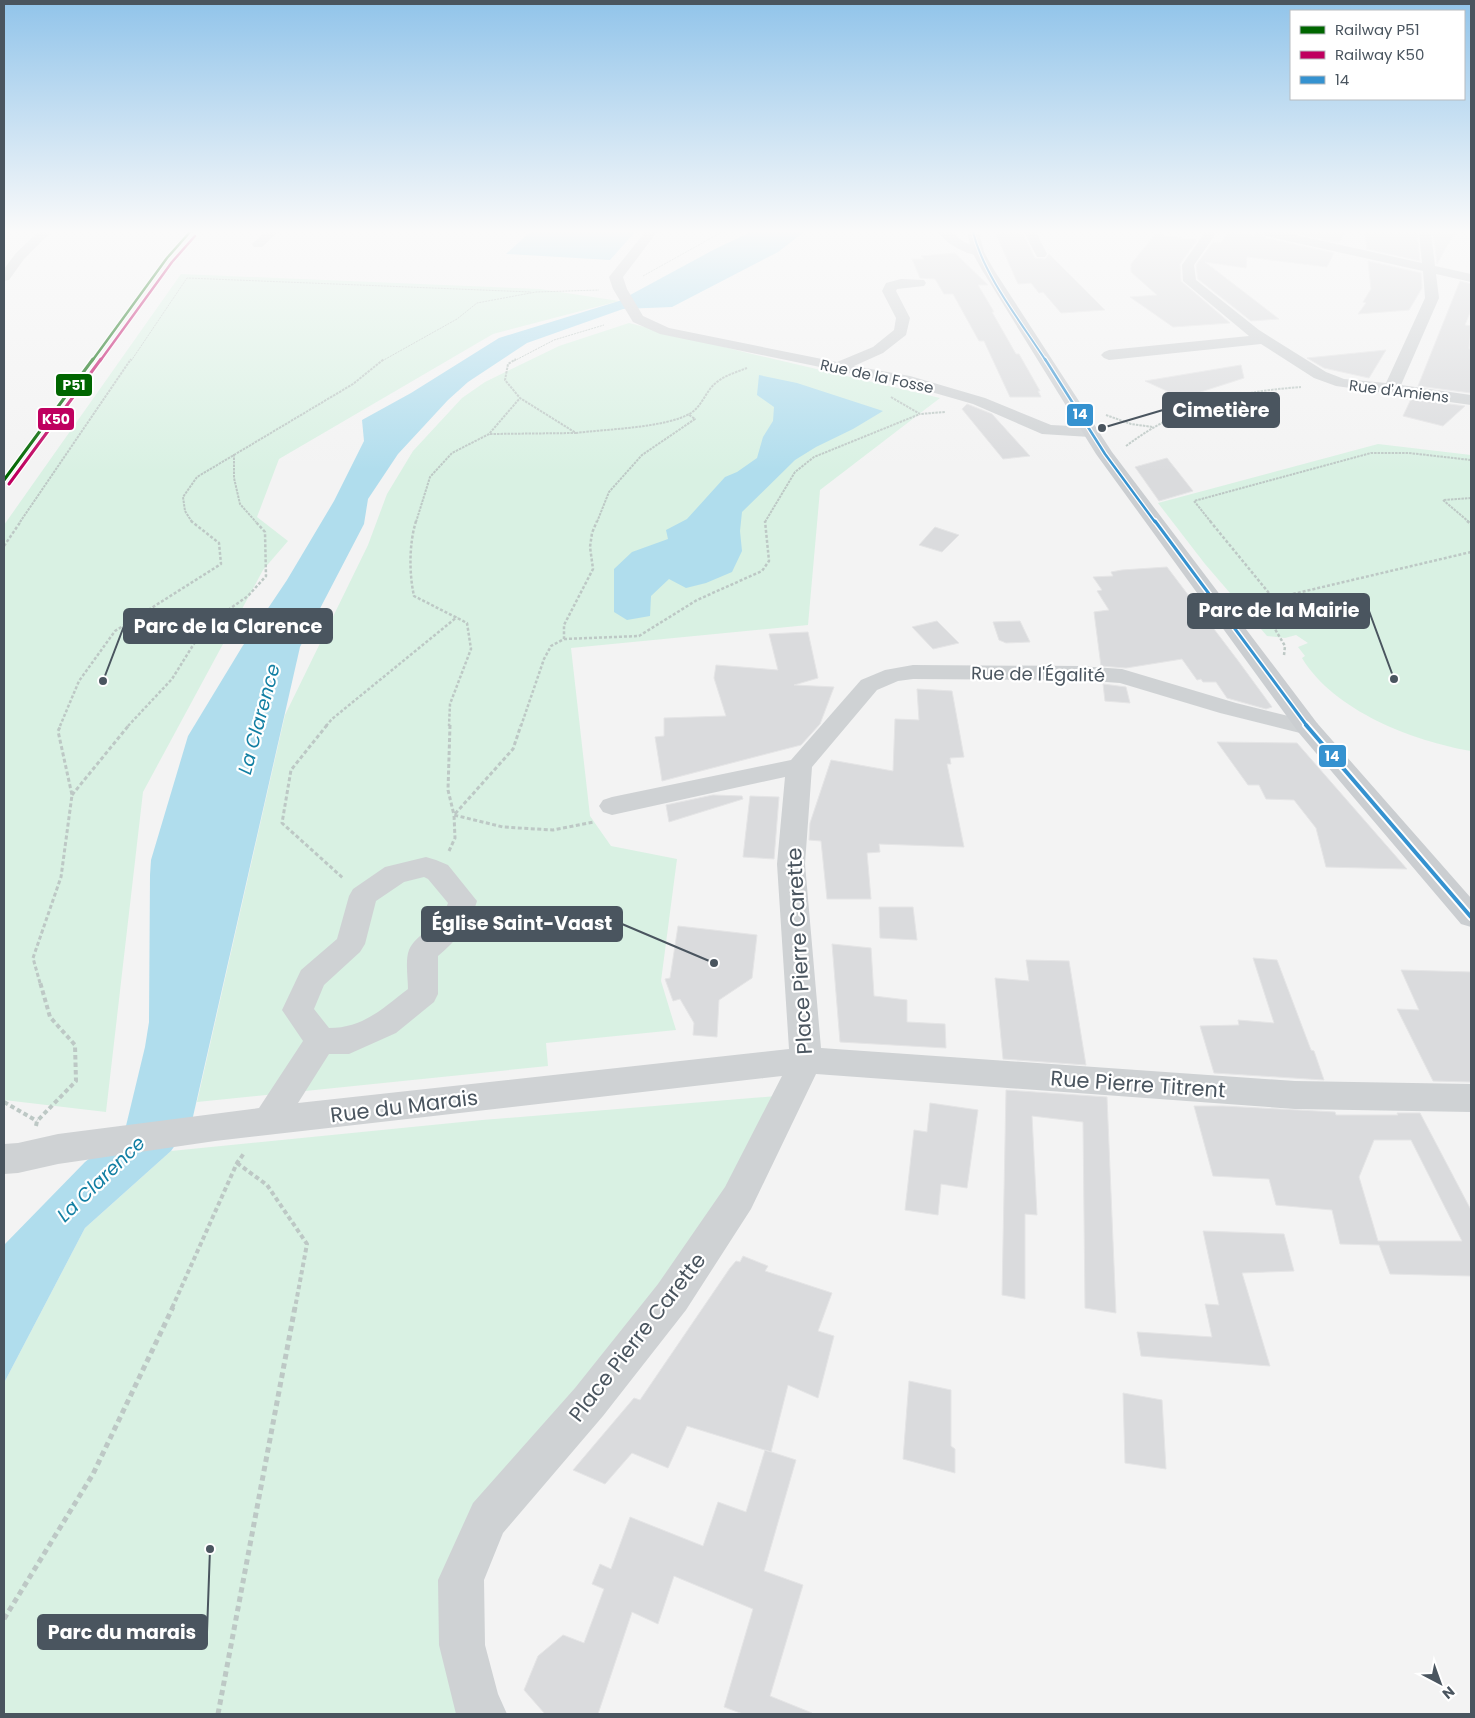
<svg xmlns="http://www.w3.org/2000/svg" width="1475" height="1718" viewBox="0 0 1475 1718" font-family="Poppins,sans-serif">
  <rect width="100%" height="100%" fill="#f3f3f3"/>
  <path fill="#d9f1e3" d="M 181,274 L 540,289 L 619,301 L 493,334 L 279,459 L 257,517 L 288,541 L 263,570 L 143,792 L 106,1112 L 4,1100 L 4,525 Z
    M 629,323 L 752,354 L 940,398 L 820,490 L 808,625 L 571,648 L 590,816 L 611,846 L 677,859 L 661,981 L 676,1030 L 546,1043 L 548,1066 L 197,1102 L 285,715 L 368,545 L 387,494 L 413,451 L 462,398 L 485,382 L 559,346 Z
    M 1378,444 L 1471,455 L 1471,751 C 1413,741 1334,711 1302,658 L 1305,656 L 1298,647 L 1308,643 L 1296,635 L 1285,638 L 1267,636 L 1205,564 L 1158,503 Z
    M 789,1095 L 461,1580 L 477,1706 L 483,1714 L 4,1714 L 4,1383 L 85,1228 L 171,1151 L 482,1120 Z"/>
  <path fill="#b0dded" d="M 530,232 L 635,232 L 610,260 L 506,254 Z
    M 751,232 L 804,232 L 778,252 L 672,307 L 623,309 L 527,343 L 468,382 L 448,400 L 398,454 L 368,499 L 364,524 L 300,647 L 192,1121 L 171,1151 L 85,1228 L 4,1383 L 4,1245 L 85,1162 L 125,1130 L 145,1047 L 149,1022 L 150,875 L 151,860 L 188,736 L 242,647 L 287,580 L 334,501 L 364,441 L 362,420 L 411,393 L 499,338 L 619,301 L 715,249 Z
    M 759,375 L 797,383 L 883,411 L 853,429 L 816,447 L 795,460 L 742,512 L 740,531 L 742,551 L 732,572 L 706,583 L 686,588 L 669,579 L 651,596 L 650,616 L 627,620 L 614,612 L 614,569 L 632,552 L 668,539 L 666,530 L 687,519 L 725,477 L 737,472 L 757,458 L 763,437 L 773,421 L 774,407 L 757,395 Z"/>
  <path fill="#dadbdd" stroke="#e5e5e6" fill-rule="evenodd" d="M 995,232 L 1022,232 L 1035,258 L 1045,259 L 1049,254 L 1105,310 L 1061,313 L 1043,292 L 1039,293 L 1031,283 L 1018,284 Z
    M 1228,232 L 1255,236 L 1255,232 L 1258,232 L 1266,238 L 1334,253 L 1327,267 L 1247,257 L 1246,268 L 1205,262 L 1279,319 L 1251,321 L 1198,279 L 1196,265 L 1213,242 L 1221,243 Z
    M 1290,232 L 1345,232 L 1339,243 Z
    M 1365,232 L 1417,232 L 1420,261 L 1367,249 Z
    M 1433,232 L 1454,234 L 1437,264 Z
    M 1155,234 L 1197,240 L 1180,264 L 1181,281 L 1230,323 L 1173,327 L 1130,297 L 1157,295 L 1131,272 L 1131,264 Z
    M 955,253 L 988,285 L 978,285 L 994,312 L 992,312 L 1016,354 L 1019,354 L 1040,391 L 1038,391 L 1041,397 L 1010,397 L 984,341 L 979,341 L 953,294 L 944,294 L 935,279 L 920,278 L 912,259 L 924,259 L 921,256 Z
    M 1368,261 L 1421,273 L 1422,288 L 1409,310 L 1358,314 L 1366,303 L 1363,302 L 1371,289 Z
    M 1460,281 L 1471,284 L 1471,310 L 1465,325 L 1471,326 L 1469,349 L 1471,349 L 1471,393 L 1418,386 Z
    M 1386,350 L 1369,378 L 1324,368 L 1307,358 Z
    M 1241,365 L 1244,378 L 1182,398 L 1145,381 Z
    M 1411,399 L 1465,406 L 1443,426 L 1403,416 Z
    M 967,404 L 992,414 L 1030,456 L 1003,459 L 962,409 Z
    M 1167,458 L 1193,491 L 1159,501 L 1135,467 Z
    M 935,527 L 959,535 L 942,552 L 919,545 Z
    M 1167,567 L 1239,662 L 1272,707 L 1266,709 L 1227,698 L 1216,682 L 1203,682 L 1201,679 L 1197,680 L 1182,659 L 1126,668 L 1101,666 L 1094,612 L 1109,610 L 1097,591 L 1102,590 L 1093,577 L 1113,576 L 1111,572 L 1122,570 Z
    M 937,621 L 959,643 L 933,649 L 912,627 Z
    M 1020,621 L 1030,642 L 1006,643 L 999,640 L 993,622 Z
    M 808,632 L 818,678 L 794,685 L 834,687 L 820,724 L 801,745 L 662,781 L 655,737 L 664,736 L 664,718 L 726,716 L 714,678 L 716,665 L 778,670 L 769,634 Z
    M 1103,684 L 1126,687 L 1130,703 L 1105,701 Z
    M 917,689 L 952,691 L 964,757 L 950,758 L 951,764 L 947,764 L 964,847 L 879,844 L 880,852 L 867,853 L 871,899 L 827,899 L 821,841 L 809,840 L 810,823 L 831,760 L 893,771 L 895,719 L 919,720 Z
    M 1217,742 L 1297,743 L 1407,869 L 1326,867 L 1316,828 L 1294,800 L 1266,799 L 1259,785 L 1248,785 Z
    M 713,795 L 742,796 L 743,799 L 669,822 L 666,805 Z
    M 750,796 L 779,797 L 774,859 L 743,857 Z
    M 879,907 L 913,907 L 917,940 L 880,938 Z
    M 678,926 L 757,935 L 752,978 L 719,1000 L 717,1037 L 693,1035 L 694,1023 L 680,999 L 673,1001 L 665,979 L 670,978 Z
    M 832,944 L 871,948 L 874,996 L 907,1000 L 907,1022 L 945,1024 L 946,1048 L 840,1042 Z
    M 1253,958 L 1277,960 L 1311,1050 L 1314,1051 L 1324,1080 L 1214,1073 L 1200,1026 L 1239,1025 L 1238,1020 L 1274,1023 Z
    M 1026,960 L 1069,961 L 1086,1065 L 1003,1059 L 995,978 L 1029,981 Z
    M 1401,970 L 1471,972 L 1471,1082 L 1433,1081 L 1397,1009 L 1419,1010 Z
    M 1006,1090 L 1107,1097 L 1116,1313 L 1085,1308 L 1083,1122 L 1032,1116 L 1037,1215 L 1025,1214 L 1025,1299 L 1002,1295 Z
    M 930,1103 L 978,1110 L 967,1188 L 941,1184 L 938,1215 L 905,1210 L 914,1130 L 927,1132 Z
    M 1194,1106 L 1223,1106 L 1335,1112 L 1336,1115 L 1398,1115 L 1397,1113 L 1420,1113 L 1471,1210 L 1471,1276 L 1390,1274 L 1379,1245 L 1340,1244 L 1332,1210 L 1276,1205 L 1269,1179 L 1213,1176 ZM 1374,1140 L 1411,1140 L 1462,1241 L 1378,1241 L 1359,1177 Z
    M 1203,1231 L 1284,1234 L 1294,1271 L 1242,1273 L 1270,1366 L 1141,1356 L 1137,1332 L 1212,1337 L 1205,1304 L 1219,1305 Z
    M 743,1256 L 768,1266 L 765,1271 L 832,1293 L 818,1331 L 834,1336 L 818,1398 L 788,1385 L 771,1452 L 687,1426 L 668,1468 L 632,1453 L 605,1484 L 573,1470 L 634,1398 L 640,1400 L 730,1268 L 736,1261 L 740,1262 Z
    M 909,1381 L 951,1390 L 951,1446 L 955,1449 L 955,1473 L 903,1459 Z
    M 1123,1393 L 1162,1400 L 1166,1469 L 1125,1463 Z
    M 765,1450 L 796,1460 L 764,1571 L 803,1585 L 770,1696 L 812,1713 L 812,1714 L 743,1714 L 724,1707 L 753,1609 L 674,1576 L 658,1624 L 632,1612 L 598,1714 L 545,1714 L 524,1690 L 538,1656 L 563,1635 L 584,1643 L 604,1589 L 592,1584 L 600,1564 L 611,1569 L 630,1517 L 703,1546 L 718,1502 L 746,1512 Z"/>
  <g fill="none" stroke-linecap="round" stroke-linejoin="round">
    <path stroke="#bdc8c5" stroke-width="1" stroke-dasharray="2 1" stroke-linecap="butt" d="M 643,276 L 722,232
      M 131,361 L 187,278 L 531,292
      M 382,361 L 457,319 L 477,303 L 536,292 L 599,290
      M 514,361 L 554,340 L 604,325"/>
    <path stroke="#bdc8c5" stroke-width="2" stroke-dasharray="2.5 1" stroke-linecap="butt" d="M 891,397 L 920,414 L 945,412
      M 1106,415 L 1131,424 L 1153,427
      M 576,433 C 606,429 666,428 691,413 C 700,407 704,397 710,389 C 719,377 734,373 747,368
      M 490,434 L 576,433 L 520,398 L 505,380 L 508,364 L 516,359
      M 1126,446 C 1181,405 1233,392 1301,387
      M 234,454 L 234,478 L 240,504 L 256,522
      M 20,522 L 131,359
      M 192,522 L 185,511 L 183,497 L 197,477 L 353,384 L 384,359
      M 416,522 L 430,477 L 452,453 L 489,434 L 520,398
      M 597,522 L 609,492 L 642,455 L 695,419 L 688,414
      M 765,522 L 795,472 L 814,457 L 920,414
      M 1211,522 L 1194,501 L 1371,453 L 1409,453 L 1471,460
      M 1469,522 L 1443,500 L 1471,498"/>
    <path stroke="#bdc8c5" stroke-width="2.5" stroke-dasharray="3 2" stroke-linecap="butt" d="M 416,521 C 409,544 409,573 414,596 L 467,623 L 471,649 L 450,704 L 449,726
      M 1210,521 L 1273,598
      M 1467,521 L 1471,524
      M 4,546 L 21,521
      M 564,639 L 639,636 L 697,600 L 762,571 L 769,561 L 765,521
      M 1284,655 L 1285,646 L 1259,602 L 1471,552
      M 60,726 L 79,681 L 115,631 L 221,564 L 219,543 L 191,521
      M 128,726 L 172,679 L 205,626 L 248,596 L 266,576 L 265,532 L 255,521
      M 326,726 L 332,719 L 457,617
      M 521,726 L 544,659 L 551,646 L 564,639 L 564,625 L 593,569 L 590,547 L 592,533 L 597,521"/>
    <path stroke="#bdc8c5" stroke-width="3" stroke-dasharray="4 2.5" stroke-linecap="butt" d="M 327,725 L 291,770 L 282,823 L 344,879
      M 450,725 L 448,790 L 454,815 L 503,827 L 553,830 L 594,822
      M 72,795 L 129,725
      M 449,851 L 455,838 L 454,815 L 513,749 L 521,725
      M 40,983 L 33,958 L 61,877 L 72,795 L 58,731 L 61,725"/>
    <path stroke="#bdc8c5" stroke-width="4" stroke-dasharray="4.5 3" stroke-linecap="butt" d="M 4,1102 L 37,1121
      M 36,1126 L 37,1121 L 76,1081 L 75,1045 L 50,1017 L 40,982
      M 237,1163 L 267,1185 L 307,1244 L 295,1308
      M 172,1308 L 237,1163 L 245,1152"/>
    <path stroke="#bdc8c5" stroke-width="5" stroke-dasharray="5.5 4" stroke-linecap="butt" d="M 4,1619 L 93,1474 L 173,1307
      M 218,1714 L 295,1307"/>
    <path fill="#cfd2d4" fill-rule="evenodd" d="M 38,232 L 51,232 L 24,259 L 9,280 L 4,281 L 4,269 L 16,253 Z
      M 265,232 L 278,232 L 262,247 L 254,247 L 252,244 Z
      M 645,232 L 657,232 L 623,277 L 627,289 L 643,316 L 669,328 L 792,353 L 837,362 L 873,347 L 894,330 L 896,318 L 882,291 L 886,283 L 901,279 L 924,280 L 926,283 L 924,286 L 897,289 L 896,291 L 910,318 L 906,335 L 883,353 L 854,366 L 910,376 L 985,398 L 1051,425 L 1090,427 L 1096,428 L 1098,432 L 1096,436 L 1090,437 L 1042,434 L 973,404 L 907,385 L 660,334 L 633,322 L 613,289 L 609,277 Z
      M 938,232 L 951,232 L 964,242 L 982,249 L 984,252 L 978,256 C 962,252 948,245 938,232 Z
      M 1024,232 L 1036,232 L 1047,254 L 1045,257 L 1037,257 Z
      M 1205,232 L 1217,232 L 1194,265 L 1196,280 L 1259,330 L 1326,372 L 1344,379 L 1386,383 L 1425,298 L 1423,271 L 1266,236 L 1260,232 L 1282,232 L 1422,263 L 1419,232 L 1431,232 L 1435,266 L 1471,274 L 1471,282 L 1436,274 L 1439,298 L 1401,385 L 1471,395 L 1471,405 L 1336,386 L 1314,378 L 1261,344 L 1109,360 L 1104,358 L 1101,355 L 1104,352 L 1109,350 L 1249,336 L 1183,281 L 1182,265 Z
      M 913,665 L 1079,666 L 1122,669 L 1236,703 L 1317,723 L 1320,728 L 1317,733 L 1308,735 L 1220,713 L 1120,683 L 1079,680 L 913,679 L 898,681 L 877,690 L 812,767 L 805,864 L 821,1048 L 1295,1081 L 1471,1084 L 1471,1112 L 1295,1109 L 816,1074 L 751,1209 L 686,1310 L 603,1416 L 503,1533 L 484,1580 L 485,1645 L 498,1694 L 507,1714 L 456,1714 L 439,1645 L 438,1580 L 473,1503 L 575,1388 L 658,1284 L 725,1187 L 782,1076 L 215,1141 L 58,1164 L 18,1173 L 4,1174 L 4,1144 L 18,1143 L 58,1134 L 259,1108 L 303,1041 L 282,1010 L 301,970 L 337,939 L 349,896 L 353,889 L 385,867 L 426,857 L 436,860 L 448,865 L 477,901 C 471,924 456,941 438,956 L 438,994 L 434,1002 L 396,1033 L 349,1054 L 329,1054 L 298,1103 L 789,1049 L 777,864 L 785,777 L 612,815 L 603,812 L 599,806 L 603,800 L 612,797 L 791,760 L 861,680 L 885,670 ZM 424,877 L 428,879 L 448,903 C 440,928 416,933 409,950 C 405,960 408,978 408,989 C 382,1009 363,1028 329,1028 L 314,1009 L 324,985 L 360,952 L 365,944 L 376,901 L 404,882 Z"/>
    <path fill="#cbced1" fill-rule="evenodd" d="M 967,232 L 979,232 L 984,252 L 994,270 L 1112,452 L 1317,723 L 1471,898 L 1471,927 L 1461,924 L 1299,733 L 1096,454 L 982,270 L 972,252 Z"/>
    <g stroke="#fff" stroke-width="4">
      <path id="bus-1-far3" d="M 973,232 C 984,276 1021,322 1046,361"/>
    </g>
    <g stroke="#fff" stroke-width="5">
      <path id="bus-1-far2" d="M 1045,359 L 1105,454 L 1155,522"/>
    </g>
    <g stroke="#fff" stroke-width="6">
      <path id="bus-1-far1" d="M 1155,521 L 1307,726"/>
    </g>
    <g stroke="#fff" stroke-width="8">
      <path id="bus-1" d="M 1306,725 L 1471,917"/>
    </g>
    <use href="#bus-1-far3" stroke="#3592d0" stroke-width="2"/>
    <use href="#bus-1-far2" stroke="#3592d0" stroke-width="2.5"/>
    <use href="#bus-1-far1" stroke="#3592d0" stroke-width="3"/>
    <use href="#bus-1" stroke="#3592d0" stroke-width="4"/>
    <g stroke="#fff" stroke-width="4.5">
      <path id="rail-1-far1" d="M 92,361 L 167,258 L 190,232"/>
    </g>
    <g stroke="#fff" stroke-width="5.5">
      <path id="rail-1" d="M 4,480 L 93,359"/>
    </g>
    <g stroke="#fff" stroke-width="4.5">
      <path id="rail-2-far1" d="M 100,361 L 172,262 L 195,236"/>
    </g>
    <g stroke="#fff" stroke-width="5.5">
      <path id="rail-2" d="M 9,484 L 101,359"/>
    </g>
    <use href="#rail-1-far1" stroke="#060" stroke-width="2.5"/>
    <use href="#rail-1" stroke="#060" stroke-width="3"/>
    <use href="#rail-2-far1" stroke="#bf005f" stroke-width="2.5"/>
    <use href="#rail-2" stroke="#bf005f" stroke-width="3"/>
  </g>
  <linearGradient id="sky" x2="0" y2="1"><stop stop-color="#91c4ea"/><stop offset="0.49" stop-color="#fafafa"/><stop offset="1" stop-color="#fafafa" stop-opacity="0"/></linearGradient>
  <rect width="1475" height="472" fill="url(#sky)"/>
  <g text-anchor="middle" dominant-baseline="central" stroke-width="4.5" stroke-linejoin="round" paint-order="stroke">
    <g font-size="15" fill="#4a555f" stroke="#fff">
      <text transform="translate(877 376) rotate(12)">Rue de la Fosse</text>
      <text transform="translate(1399 391) rotate(7)">Rue d'Amiens</text>
    </g>
    <g font-size="18" fill="#4a555f" stroke="#fff">
      <text transform="translate(1038 674) rotate(1)">Rue de l'Égalité</text>
    </g>
    <g font-size="19" font-style="italic" fill="#127fa3" stroke="#fff">
      <text transform="translate(259 719) rotate(-75)">La Clarence</text>
      <text transform="translate(101 1179) rotate(-44)">La Clarence</text>
    </g>
    <g font-size="21" fill="#4a555f" stroke="#fff">
      <text transform="translate(799 951) rotate(-93)">Place Pierre Carette</text>
      <text transform="translate(1138 1084) rotate(4)">Rue Pierre Titrent</text>
      <text transform="translate(404 1106) rotate(-7)">Rue du Marais</text>
      <text transform="translate(637 1337) rotate(-52)">Place Pierre Carette</text>
    </g>
  </g>
  <path fill="none" stroke="#4a555f" stroke-width="2" d="M1102 428L1163 410M1394 679L1369 611M103 681L124 626M714 963L622 924M210 1549L207 1632"/>
  <g fill="#4a555f" stroke="#fff" stroke-width="2">
    <circle cx="1102" cy="428" r="5"/>
    <circle cx="1394" cy="679" r="5"/>
    <circle cx="103" cy="681" r="5"/>
    <circle cx="714" cy="963" r="5"/>
    <circle cx="210" cy="1549" r="5"/>
  </g>
  <g fill="#4a555f" stroke="#4a555f" stroke-width="2">
    <rect x="1163" y="393" width="116" height="34" rx="5"/>
    <rect x="1188" y="594" width="181" height="34" rx="5"/>
    <rect x="124" y="609" width="208" height="34" rx="5"/>
    <rect x="422" y="907" width="200" height="34" rx="5"/>
    <rect x="38" y="1615" width="169" height="34" rx="5"/>
  </g>
  <g font-size="19" text-anchor="middle" font-weight="bold" fill="#fff">
    <text x="1221" y="417">Cimetière</text>
    <text x="1279" y="617">Parc de la Mairie</text>
    <text x="228" y="633">Parc de la Clarence</text>
    <text x="522" y="930">Église Saint-Vaast</text>
    <text x="122" y="1639">Parc du marais</text>
  </g>
  <g stroke="#fff" stroke-width="2">
    <rect x="55" y="373" width="38" height="24" rx="5" fill="#060"/>
    <rect x="1066" y="403" width="28" height="24" rx="5" fill="#3592d0"/>
    <rect x="37" y="407" width="38" height="24" rx="5" fill="#bf005f"/>
    <rect x="1318" y="744" width="29" height="24" rx="5" fill="#3592d0"/>
  </g>
  <g font-size="14" text-anchor="middle" font-weight="bold" fill="#fff">
    <text x="74" y="390">P51</text>
    <text x="1080" y="419">14</text>
    <text x="56" y="424">K50</text>
    <text x="1332" y="761">14</text>
  </g>
  <rect width="1475" height="1718" fill="none" stroke="#4a555f" stroke-width="10"/>
  <rect x="1290" y="10" width="175" height="90" fill="#ffffff" stroke="#b7bbbf"/>
  <rect x="1300" y="26" width="25" height="8" fill="#006600" stroke="#b7bbbf"/>
  <text x="1335" y="35" font-size="15" fill="#4a555f">Railway P51</text>
  <rect x="1300" y="51" width="25" height="8" fill="#bf005f" stroke="#b7bbbf"/>
  <text x="1335" y="60" font-size="15" fill="#4a555f">Railway K50</text>
  <rect x="1300" y="76" width="25" height="8" fill="#3592d0" stroke="#b7bbbf"/>
  <text x="1335" y="85" font-size="15" fill="#4a555f">14</text>
  <g transform="translate(1440 1683) rotate(139)" stroke="#ffffff" stroke-width="4" paint-order="stroke">
  <path d="M0-4L9 19L0 12L-9 19Z" fill="#4a555f"/>
  <text y="-8" font-size="14" font-weight="bold" text-anchor="middle" fill="#4a555f">N</text>
  </g>
</svg>
